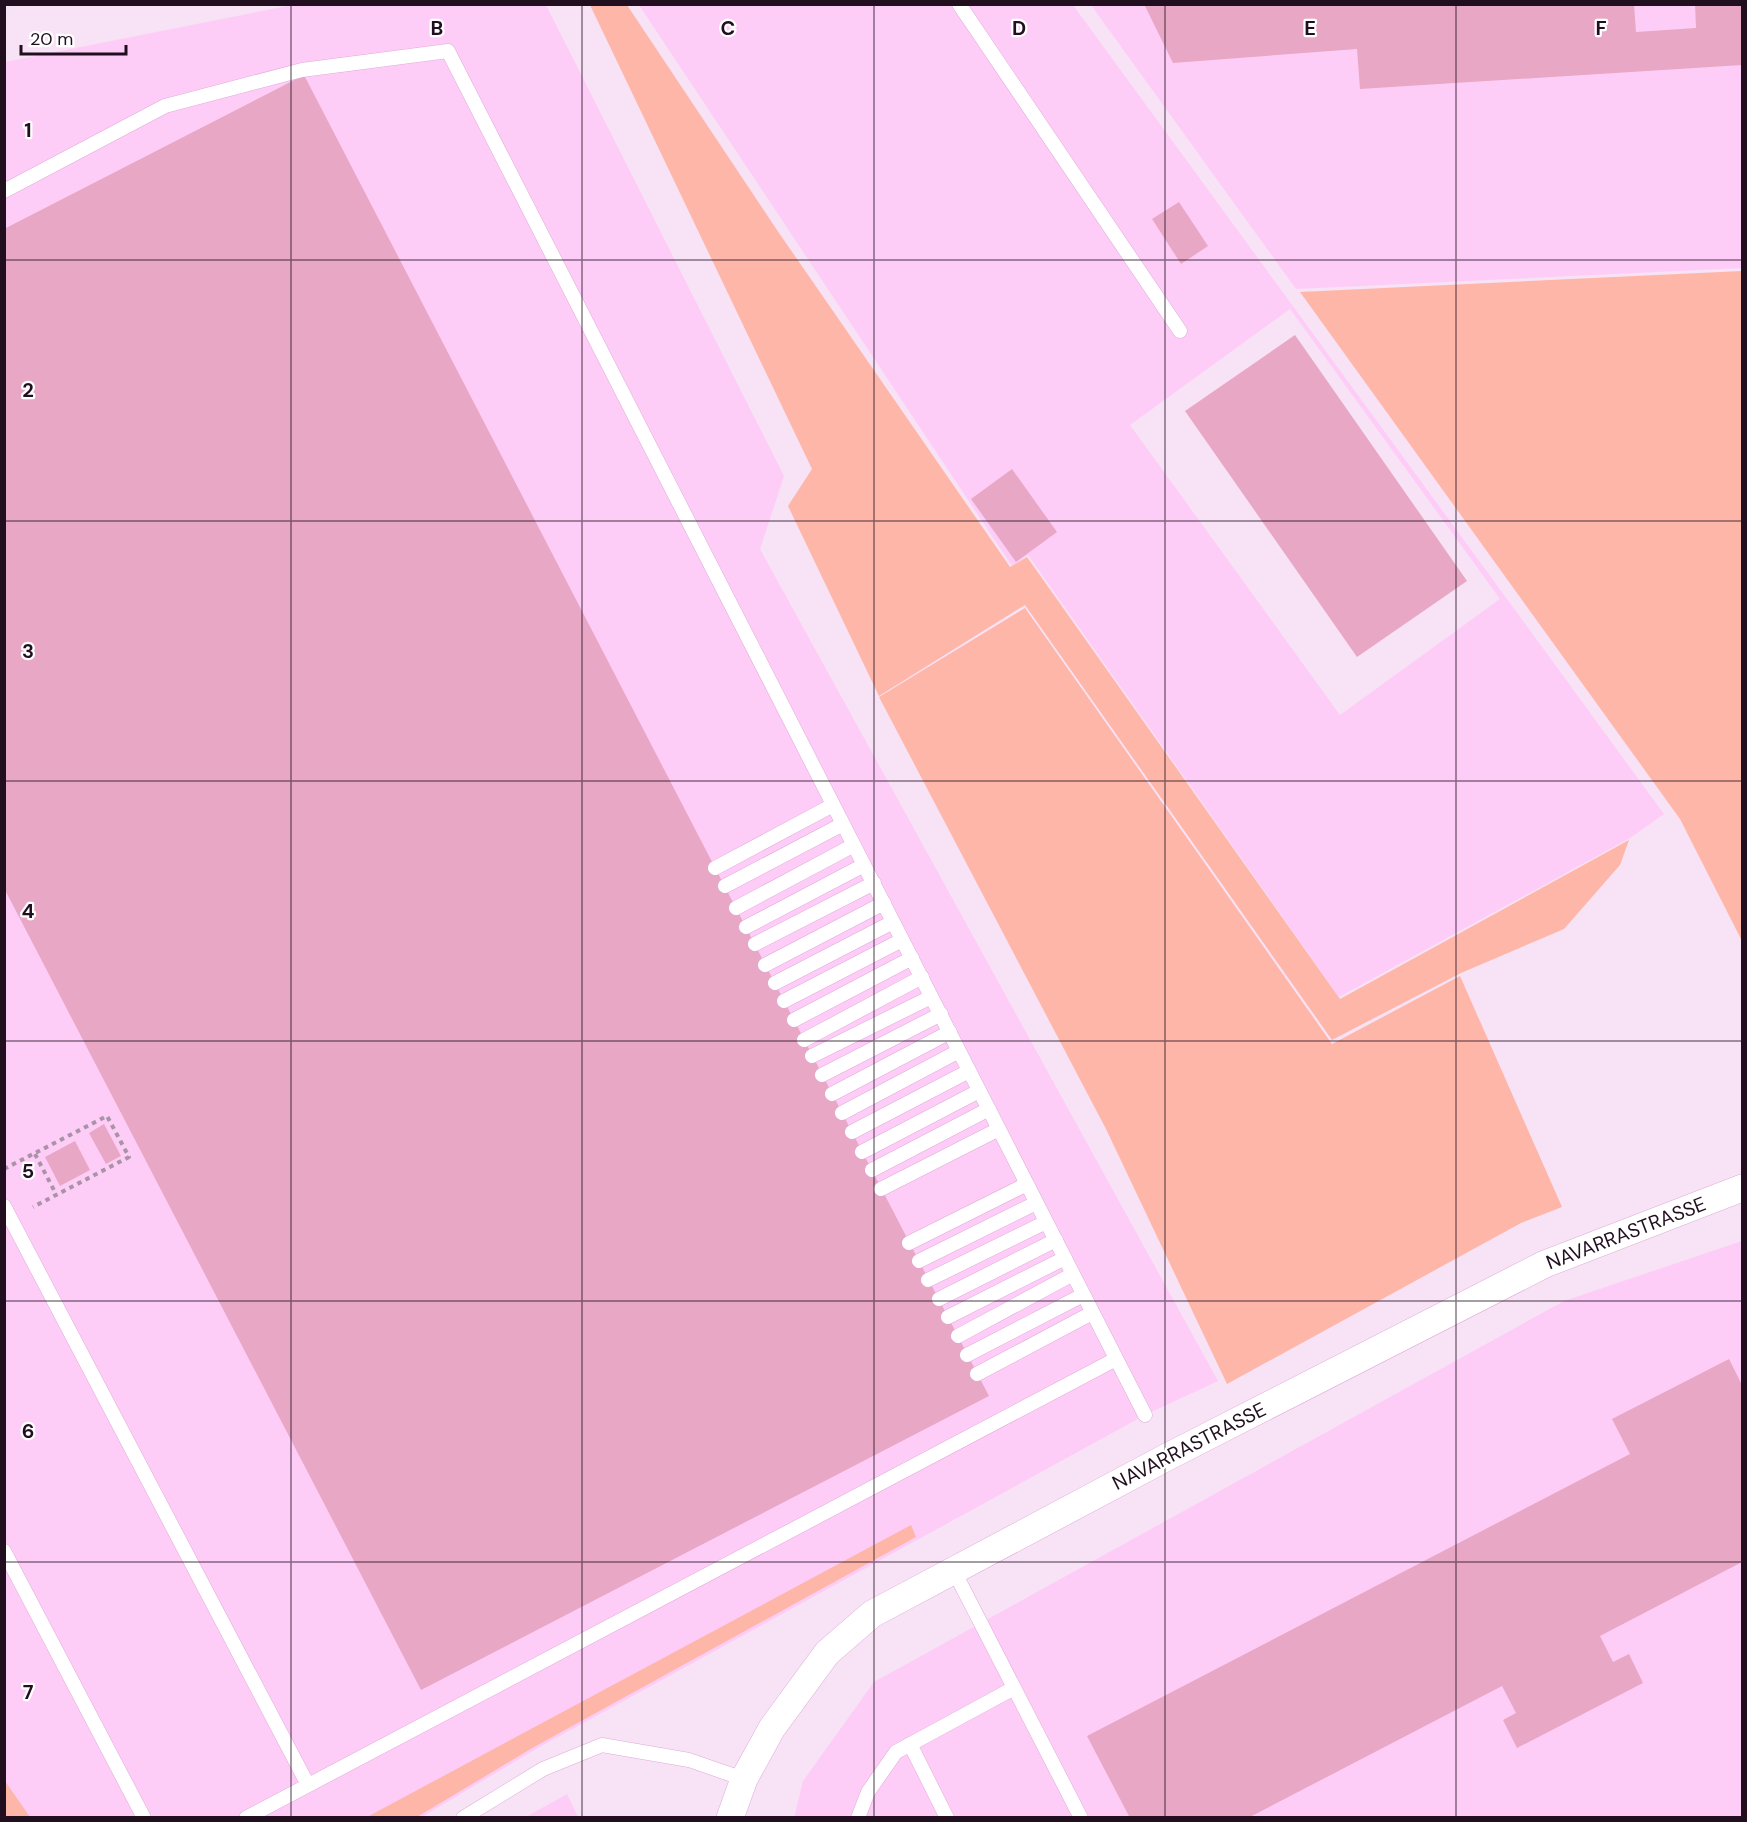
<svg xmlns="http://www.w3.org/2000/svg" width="1747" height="1822" viewBox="0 0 1747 1822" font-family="'DM Sans',sans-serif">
  <rect width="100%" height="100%" fill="#f8e2f5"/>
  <path fill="#fecdf7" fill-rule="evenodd" d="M 292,5 L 546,5 L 784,476 L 760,549 L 1218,1381 L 1145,1415 L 536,1749 L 422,1817 L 5,1818 L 5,62 Z
    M 639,5 L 1073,5 L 1664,814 L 1630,838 L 1339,997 L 1028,555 L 1012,566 ZM 1290,309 L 1500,599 L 1340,715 L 1130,425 Z
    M 1091,5 L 1742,5 L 1742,268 L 1296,289 Z
    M 1742,1241 L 1742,1817 L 794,1818 L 803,1781 L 874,1682 L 1564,1301 Z
    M 567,1794 L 578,1817 L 526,1817 Z"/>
  <path fill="#feb6a9" d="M 590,5 L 627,5 L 779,233 L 1010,567 L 1027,557 L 1340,999 L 1629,840 L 1620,865 L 1564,929 L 1461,973 L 1332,1040 L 1025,605 L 879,696 L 788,506 L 812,469 Z
    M 1742,271 L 1742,941 L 1680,819 L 1300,292 Z
    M 1025,608 L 1332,1044 L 1460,976 L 1562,1207 L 1521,1223 L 1227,1384 L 1106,1129 L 879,697 Z
    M 911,1525 L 916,1537 L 534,1747 L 417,1817 L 367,1817 Z
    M 5,1781 L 30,1817 L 5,1817 Z"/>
  <path fill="#e8a7c4" d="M 1144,4 L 1634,4 L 1636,32 L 1696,28 L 1695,4 L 1742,4 L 1742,65 L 1360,89 L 1357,49 L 1173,63 Z
    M 304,75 L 989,1396 L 421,1690 L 4,888 L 4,229 Z
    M 1179,202 L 1208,246 L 1181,264 L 1152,219 Z
    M 1295,335 L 1467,581 L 1357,657 L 1185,411 Z
    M 1012,469 L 1057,532 L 1016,562 L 971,499 Z
    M 104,1124 L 121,1156 L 106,1164 L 89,1133 Z
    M 75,1141 L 90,1170 L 60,1186 L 45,1157 Z
    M 1729,1359 L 1742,1385 L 1742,1562 L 1600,1636 L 1613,1662 L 1629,1654 L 1643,1683 L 1517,1748 L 1503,1720 L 1516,1713 L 1502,1686 L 1248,1818 L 1130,1818 L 1087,1736 L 1630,1454 L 1612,1419 Z"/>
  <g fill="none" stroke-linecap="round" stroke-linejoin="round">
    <g stroke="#dfabd9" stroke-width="15">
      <path id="service" d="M 959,4 L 1180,331
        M 4,191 L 165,106 L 302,70 L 448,51 L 1145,1415
        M 715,868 L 833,805
        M 725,886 L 843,824
        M 736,908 L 854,845
        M 746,927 L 864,865
        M 755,944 L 874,883
        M 765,965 L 884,903
        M 775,983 L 893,922
        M 784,1001 L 902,940
        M 794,1020 L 912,958
        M 804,1040 L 922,977
        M 812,1056 L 931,997
        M 822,1075 L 941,1014
        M 832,1094 L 950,1032
        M 842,1113 L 959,1051
        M 852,1132 L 969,1071
        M 862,1152 L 979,1091
        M 872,1170 L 989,1109
        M 881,1189 L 999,1129
        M 4,1206 L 308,1785
        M 909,1243 L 1027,1184
        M 919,1261 L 1036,1203
        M 928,1280 L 1046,1222
        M 939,1299 L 1056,1240
        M 948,1317 L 1065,1258
        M 958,1336 L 1073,1274
        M 967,1355 L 1083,1295
        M 977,1374 L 1092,1313
        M 4,1551 L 144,1818
        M 954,1571 L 1081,1818
        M 910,1744 L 947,1818
        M 246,1818 L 1116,1359
        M 463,1818 L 543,1769 L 602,1745 L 689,1760 L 744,1779
        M 858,1818 L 868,1792 L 896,1752 L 1014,1688"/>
    </g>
    <g stroke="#dfabd9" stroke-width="28">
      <path id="minor" d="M 730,1818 L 744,1779 L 772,1728 L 827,1653 L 872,1614 L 1169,1456 L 1545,1264 L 1742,1188"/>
    </g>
    <path stroke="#a894a6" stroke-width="4" stroke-dasharray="4.5 4.5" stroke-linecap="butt" d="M 35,1154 L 56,1194
      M 4,1169 L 107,1116 L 129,1157 L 33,1207"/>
    <use href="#service" stroke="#fff" stroke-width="14"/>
    <use href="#minor" stroke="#fff" stroke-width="27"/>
  </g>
  <path fill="none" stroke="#210f20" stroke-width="1.5" stroke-opacity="0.55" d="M 291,4 L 291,1818M 582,4 L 582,1818M 874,4 L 874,1818M 1165,4 L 1165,1818M 1456,4 L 1456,1818M 4,260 L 1742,260M 4,521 L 1742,521M 4,781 L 1742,781M 4,1041 L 1742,1041M 4,1301 L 1742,1301M 4,1562 L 1742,1562"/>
  <g text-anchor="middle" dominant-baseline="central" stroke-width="4.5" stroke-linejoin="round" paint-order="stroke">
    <g font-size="20" fill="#210f20" stroke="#fff">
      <text transform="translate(1626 1233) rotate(-21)">NAVARRASTRASSE</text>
      <text transform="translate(1189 1446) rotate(-27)">NAVARRASTRASSE</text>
    </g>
  </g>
  <g font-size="20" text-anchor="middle" font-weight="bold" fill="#210f20" stroke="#fff" stroke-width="4.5" stroke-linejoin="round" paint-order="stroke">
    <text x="437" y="35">B</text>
    <text x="728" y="35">C</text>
    <text x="1019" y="35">D</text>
    <text x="1310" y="35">E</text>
    <text x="1601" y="35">F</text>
    <text x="28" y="137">1</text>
    <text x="28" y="397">2</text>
    <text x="28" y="658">3</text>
    <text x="28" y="918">4</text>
    <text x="28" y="1178">5</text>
    <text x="28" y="1438">6</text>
    <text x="28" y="1699">7</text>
  </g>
  <rect width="1747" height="1822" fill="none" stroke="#210f20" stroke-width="12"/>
  <path d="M21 45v9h105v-9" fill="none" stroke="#210f20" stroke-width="3"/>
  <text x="30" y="45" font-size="18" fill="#210f20" stroke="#ffffff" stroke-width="4.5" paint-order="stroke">20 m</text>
</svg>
